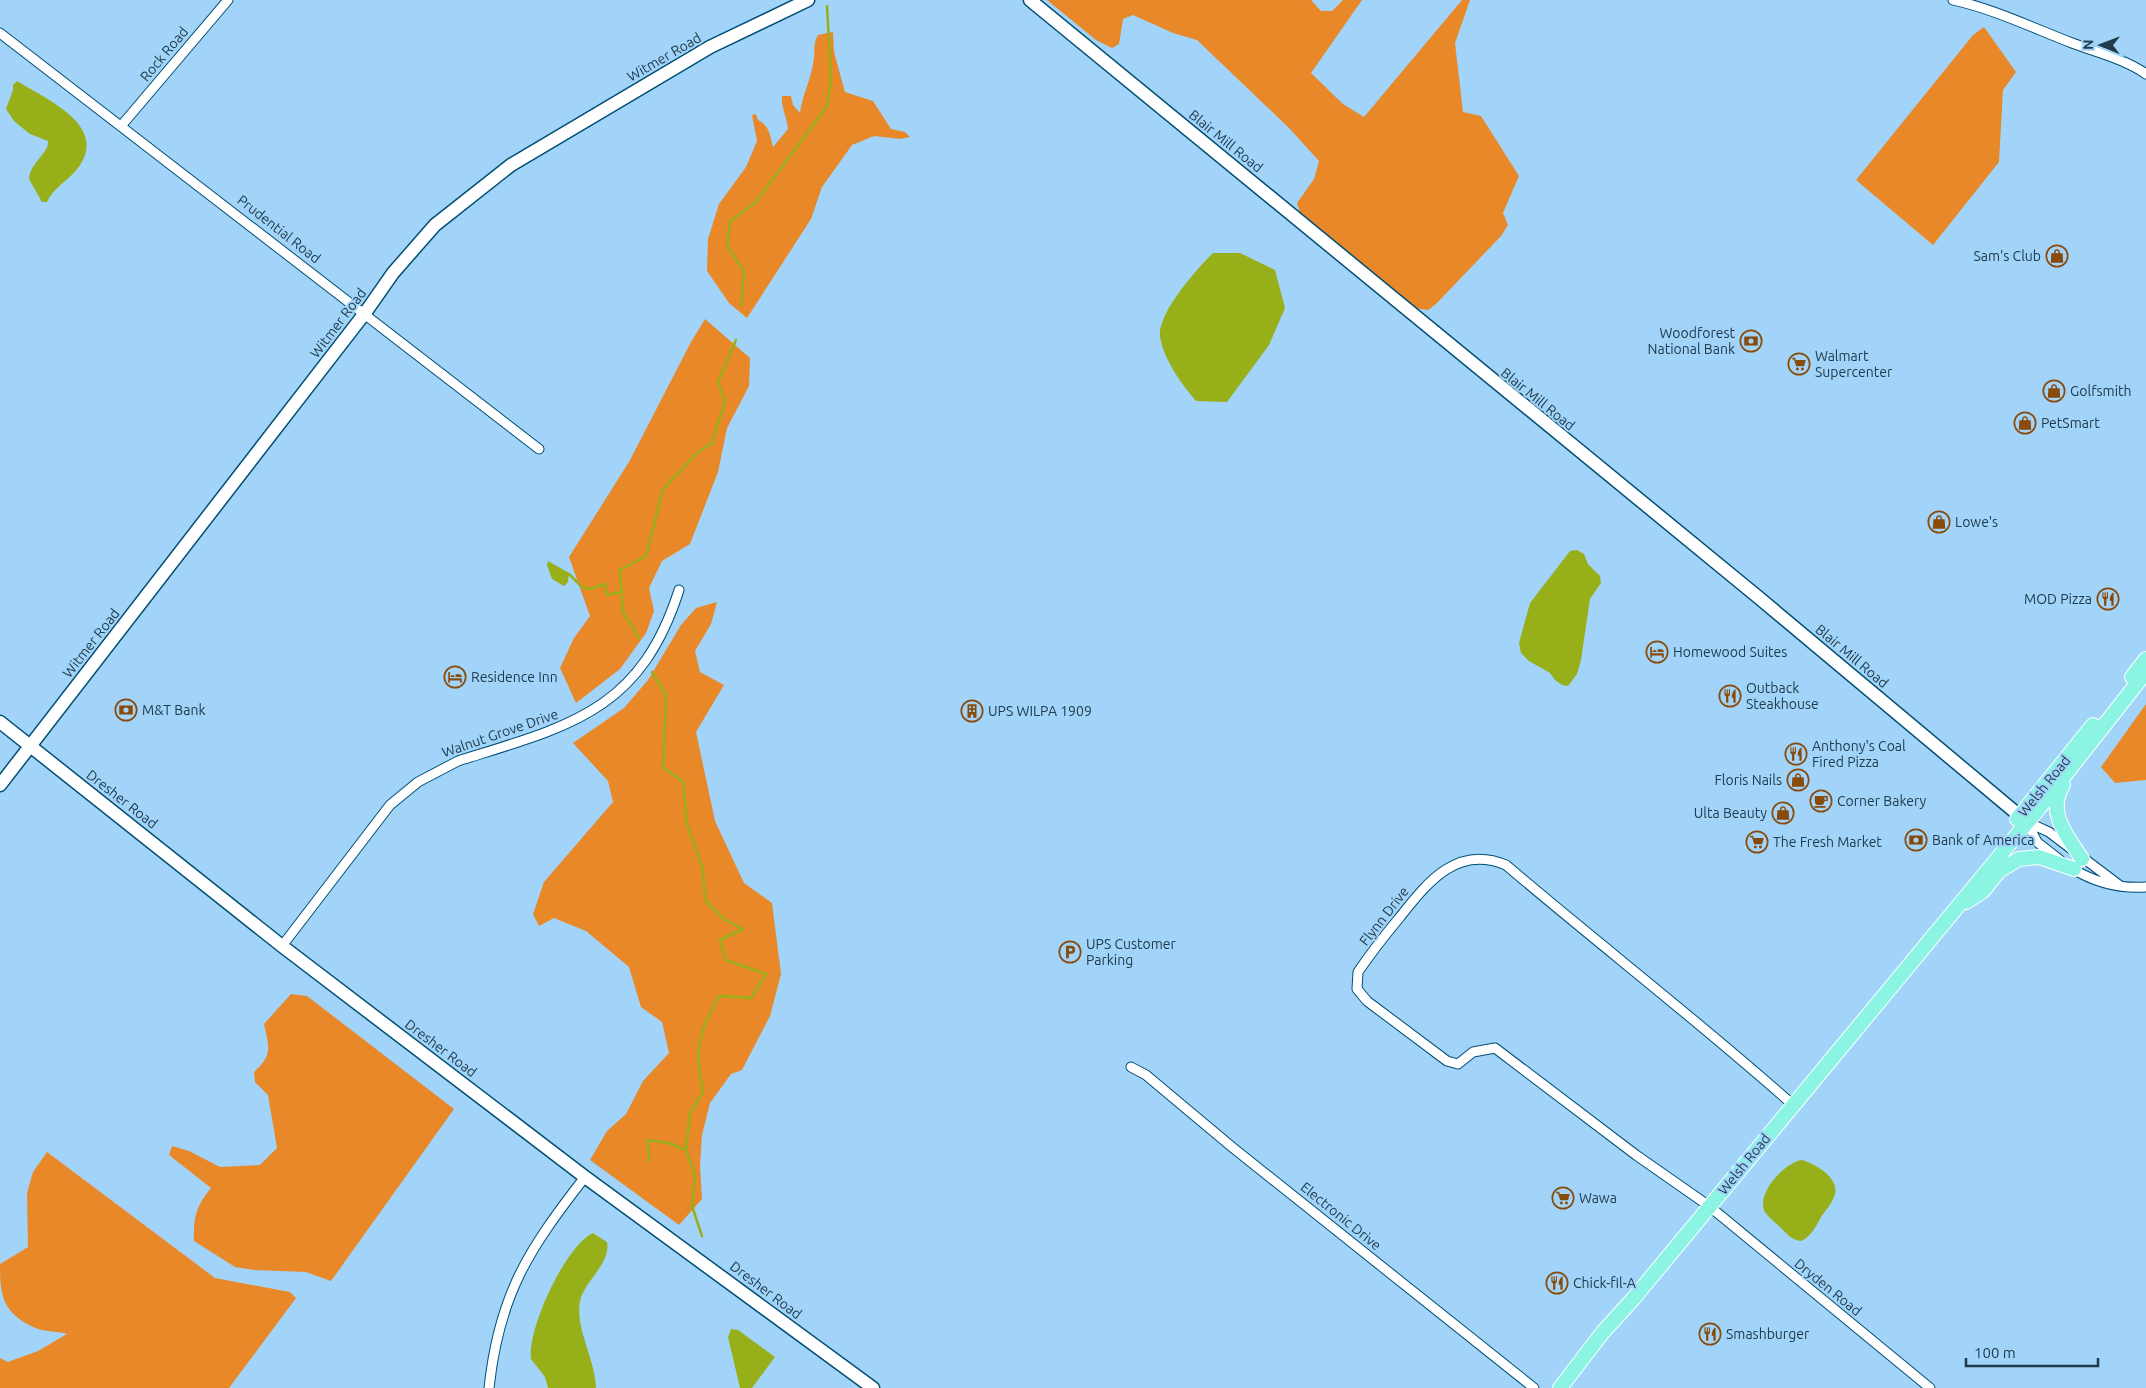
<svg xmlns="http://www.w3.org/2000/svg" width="2146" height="1388" viewBox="0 0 2146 1388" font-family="Ubuntu,sans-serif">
  <rect width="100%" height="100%" fill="#a1d4f8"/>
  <path fill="#e98829" d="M 1047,0 L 1311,0 L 1321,11 L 1332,11 L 1343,0 L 1362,0 L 1311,73 L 1343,104 L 1364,117 L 1462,0 L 1470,0 L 1455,43 L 1463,112 L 1481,116 L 1519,176 L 1503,213 L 1508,225 L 1501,236 L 1436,304 L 1428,310 L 1413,308 L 1300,213 L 1297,203 L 1314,179 L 1319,161 L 1289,128 L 1197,40 L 1173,33 L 1133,15 L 1123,19 L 1119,44 L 1112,48 L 1096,40 Z
    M 1984,27 L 2016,72 L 2003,90 L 1999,162 L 1933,245 L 1856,180 L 1973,35 Z
    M 833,32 L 834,52 L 845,92 L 873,101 L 891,129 L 905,132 L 910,137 L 900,139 L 874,136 L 852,145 L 822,187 L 811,219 L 747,318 L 729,303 L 707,271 L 708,239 L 719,204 L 746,167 L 757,141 L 752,115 L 756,114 L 758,120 C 770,126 770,136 773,147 L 788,129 C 787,117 781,108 782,96 L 791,96 L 793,105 L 800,113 C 802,95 812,78 814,58 C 815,49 813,44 818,35 Z
    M 705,319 L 750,358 L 749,386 L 727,428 L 718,472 L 690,544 L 662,561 L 649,588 L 654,611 L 646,633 L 620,669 L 576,703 L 560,668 L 574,638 L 590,616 L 569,557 L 629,462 L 691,342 Z
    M 717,602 L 711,624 L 695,651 L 700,672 L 724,685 L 696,732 L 715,821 L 744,883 L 772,903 L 781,974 L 770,1016 L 742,1070 L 731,1074 L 710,1103 L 702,1135 L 700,1166 L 702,1199 L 679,1225 L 590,1160 L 607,1131 L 626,1114 L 643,1081 L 669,1053 L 662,1022 L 641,1007 L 629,967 L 586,931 L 554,918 L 539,926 L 533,914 L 544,882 L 613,802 L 608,781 L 573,743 L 624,708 L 648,680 L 681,625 L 696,608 Z
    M 2146,704 L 2146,780 L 2115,783 L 2101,767 Z
    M 291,994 L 307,996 L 454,1109 L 331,1281 L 306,1272 L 254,1270 L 235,1267 L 194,1241 C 193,1218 196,1206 211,1188 L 169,1155 L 172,1146 L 189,1151 L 220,1167 L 260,1165 L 277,1148 L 268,1095 L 255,1082 L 254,1072 C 273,1055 269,1047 264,1024 Z
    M 47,1152 L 215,1278 L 290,1292 L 296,1298 L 229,1388 L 0,1388 L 0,1358 L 8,1362 L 38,1351 L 67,1334 C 57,1331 42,1332 33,1327 C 2,1312 0,1295 0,1264 L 28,1247 L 27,1193 L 33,1172 Z"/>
  <path fill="#97af19" d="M 17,81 C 45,99 110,125 78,168 C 70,179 52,189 47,202 L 42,202 L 29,179 C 30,163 50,152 48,141 L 30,134 L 14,121 L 6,109 L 13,90 L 13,85 Z
    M 1213,253 L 1240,253 L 1275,270 L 1285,308 L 1269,345 L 1227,402 L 1196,401 C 1181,383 1164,360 1160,337 C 1157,313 1197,269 1213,253 Z
    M 1577,550 L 1584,554 L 1588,564 L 1600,576 L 1601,583 L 1590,599 L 1581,660 L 1577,674 L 1568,686 L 1562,685 L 1555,680 L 1550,673 L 1529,661 L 1521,653 L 1519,643 L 1530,603 L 1570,551 Z
    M 548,561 L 569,573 L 568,582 L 564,586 L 552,579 L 547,565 Z
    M 1802,1160 C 1815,1164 1839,1177 1835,1194 C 1833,1202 1826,1210 1821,1217 C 1816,1226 1811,1237 1801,1241 C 1792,1240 1788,1235 1782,1229 C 1777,1224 1769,1218 1765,1212 C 1755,1194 1785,1162 1802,1160 Z
    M 593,1233 L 607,1242 C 611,1264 585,1280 580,1301 C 575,1329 595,1358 596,1388 L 548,1388 L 545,1377 L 531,1359 C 527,1330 565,1246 593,1233 Z
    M 731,1329 L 738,1330 L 775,1357 L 752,1388 L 740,1388 L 728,1337 Z"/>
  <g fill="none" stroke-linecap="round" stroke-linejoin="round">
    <path stroke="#97af19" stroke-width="2.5" d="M 741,306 L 744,271 L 727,246 L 730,221 L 756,202 L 827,106 L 831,79 L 827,6
      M 569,574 L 582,587 L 591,589 L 605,584 L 607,595 L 620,592
      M 639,638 L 623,612 L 620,570 L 646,556 L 663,489 L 698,452 L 712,443 L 725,401 L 718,382 L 736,340
      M 686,1150 L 695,1176 L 692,1206 L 702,1236
      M 649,1161 L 648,1140 L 669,1143 L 686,1150 L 690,1113 L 703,1092 C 694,1050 698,1033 719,996 L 751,998 L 766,974 L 726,960 L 720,940 L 743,929 L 725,920 L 705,900 L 703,870 L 687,824 L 683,782 L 663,767 L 666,695 L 652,672"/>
    <g stroke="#004e74" stroke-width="11">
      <path id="street" d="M 1953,0 C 1994,9 2033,28 2072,43 C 2096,52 2125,59 2146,74
        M 0,33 L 539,449
        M 121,126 L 228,0
        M 2027,822 L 2037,842 L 2060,860
        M 2027,822 L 2049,832 L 2119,885
        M 2071,868 C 2094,882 2119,889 2146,887
        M 282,946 L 390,805 L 418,782 L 458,761 C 569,726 640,712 679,590
        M 1131,1067 L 1146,1075 L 1232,1147 L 1534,1388
        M 1793,1105 C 1700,1022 1601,946 1506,865 C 1457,844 1427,883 1400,917 C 1385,935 1371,953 1358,972 L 1357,989 L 1367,1001 L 1447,1061 L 1458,1064 L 1473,1052 L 1495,1048 L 1636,1155 L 1709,1206 L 1930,1388
        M 489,1388 C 499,1294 529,1249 585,1177"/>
    </g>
    <g stroke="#004e74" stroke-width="15">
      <path id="secondary" d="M 1030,0 L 1758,597 L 2027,822
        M 0,722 L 282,946 L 585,1177 L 873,1388
        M 0,785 L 365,313 L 393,273 L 435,225 L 511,165 L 710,47 L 808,0"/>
    </g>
    <g stroke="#fff" stroke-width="16">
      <path id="primary" d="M 2132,677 L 2146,659
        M 2063,785 C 2046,812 2067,836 2082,859
        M 2017,819 L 2093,725
        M 1966,902 L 1983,891 L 1999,871 L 2019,859 L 2039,857 L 2074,869
        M 1560,1388 L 1603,1332 L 1634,1298 L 2040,807 L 2146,672"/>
    </g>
    <use href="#street" stroke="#fff" stroke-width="9"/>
    <use href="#secondary" stroke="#fff" stroke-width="12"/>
    <use href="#primary" stroke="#8bf4e3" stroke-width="14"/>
  </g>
  <defs>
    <g id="shop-ring" transform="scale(1.125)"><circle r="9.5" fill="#a1d4f8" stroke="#884b0b" stroke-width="1.5"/><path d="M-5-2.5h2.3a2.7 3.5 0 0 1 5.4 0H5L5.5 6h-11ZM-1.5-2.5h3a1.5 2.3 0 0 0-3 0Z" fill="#884b0b"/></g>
    <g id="bank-ring" transform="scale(1.125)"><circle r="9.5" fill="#a1d4f8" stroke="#884b0b" stroke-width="1.5"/><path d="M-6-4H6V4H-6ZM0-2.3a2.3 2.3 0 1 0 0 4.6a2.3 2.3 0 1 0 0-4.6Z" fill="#884b0b"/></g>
    <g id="supermarket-ring" transform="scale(1.125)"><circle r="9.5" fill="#a1d4f8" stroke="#884b0b" stroke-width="1.5"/><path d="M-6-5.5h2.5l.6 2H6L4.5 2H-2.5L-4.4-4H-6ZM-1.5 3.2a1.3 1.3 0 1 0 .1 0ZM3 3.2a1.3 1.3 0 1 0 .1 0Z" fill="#884b0b"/></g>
    <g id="restaurant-ring" transform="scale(1.125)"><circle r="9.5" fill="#a1d4f8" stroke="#884b0b" stroke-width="1.5"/><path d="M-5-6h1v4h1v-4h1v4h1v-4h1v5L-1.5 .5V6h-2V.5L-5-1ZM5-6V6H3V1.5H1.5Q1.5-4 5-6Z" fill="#884b0b"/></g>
    <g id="hotel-ring" transform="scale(1.125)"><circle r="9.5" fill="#a1d4f8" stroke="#884b0b" stroke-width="1.5"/><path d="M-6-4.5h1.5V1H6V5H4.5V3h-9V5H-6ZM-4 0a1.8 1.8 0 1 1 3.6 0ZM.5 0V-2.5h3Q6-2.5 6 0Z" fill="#884b0b"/></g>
    <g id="building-ring" transform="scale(1.125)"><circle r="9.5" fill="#a1d4f8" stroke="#884b0b" stroke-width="1.5"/><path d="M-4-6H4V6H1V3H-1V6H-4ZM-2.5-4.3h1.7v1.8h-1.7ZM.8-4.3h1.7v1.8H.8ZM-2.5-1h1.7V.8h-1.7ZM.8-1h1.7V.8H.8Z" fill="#884b0b"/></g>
    <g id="cafe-ring" transform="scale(1.125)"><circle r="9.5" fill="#a1d4f8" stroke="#884b0b" stroke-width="1.5"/><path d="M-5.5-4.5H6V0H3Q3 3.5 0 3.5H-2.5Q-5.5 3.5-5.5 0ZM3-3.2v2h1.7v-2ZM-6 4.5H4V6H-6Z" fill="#884b0b"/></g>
    <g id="parking-ring" transform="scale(1.125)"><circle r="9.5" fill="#a1d4f8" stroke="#884b0b" stroke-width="1.5"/><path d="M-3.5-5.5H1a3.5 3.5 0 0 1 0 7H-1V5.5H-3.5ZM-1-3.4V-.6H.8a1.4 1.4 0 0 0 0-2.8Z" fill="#884b0b"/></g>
  </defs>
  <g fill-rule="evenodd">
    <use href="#shop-ring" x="2057" y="256"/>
    <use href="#bank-ring" x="1751" y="341"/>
    <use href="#supermarket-ring" x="1799" y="364"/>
    <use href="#shop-ring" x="2054" y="391"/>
    <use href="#shop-ring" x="2025" y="423"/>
    <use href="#shop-ring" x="1939" y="522"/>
    <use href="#restaurant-ring" x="2108" y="599"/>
    <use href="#hotel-ring" x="1657" y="652"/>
    <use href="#hotel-ring" x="455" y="677"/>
    <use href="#restaurant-ring" x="1730" y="696"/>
    <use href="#bank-ring" x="126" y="710"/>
    <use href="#building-ring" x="972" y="711"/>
    <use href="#restaurant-ring" x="1796" y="754"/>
    <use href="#shop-ring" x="1798" y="780"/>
    <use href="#cafe-ring" x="1821" y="801"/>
    <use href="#shop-ring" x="1783" y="813"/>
    <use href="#bank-ring" x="1916" y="840"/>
    <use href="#supermarket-ring" x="1757" y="842"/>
    <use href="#parking-ring" x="1070" y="952"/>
    <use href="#supermarket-ring" x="1563" y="1198"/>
    <use href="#restaurant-ring" x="1557" y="1283"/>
    <use href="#restaurant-ring" x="1710" y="1334"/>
  </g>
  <g text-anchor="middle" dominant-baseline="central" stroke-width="4" stroke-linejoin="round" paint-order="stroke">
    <g font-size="14" fill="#203b4d" stroke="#a1d4f8">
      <text transform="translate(164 54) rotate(-50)">Rock Road</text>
      <text transform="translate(664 57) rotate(-30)">Witmer Road</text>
      <text transform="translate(1226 141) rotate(39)">Blair Mill Road</text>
      <text transform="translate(279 229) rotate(38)">Prudential Road</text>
      <text transform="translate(338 323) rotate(-53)">Witmer Road</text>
      <text transform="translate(1538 399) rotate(39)">Blair Mill Road</text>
      <text transform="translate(91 643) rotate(-52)">Witmer Road</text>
      <text transform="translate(1852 656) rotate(40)">Blair Mill Road</text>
      <text transform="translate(500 733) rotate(-19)">Walnut Grove Drive</text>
      <text transform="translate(2044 786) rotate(-51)">Welsh Road</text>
      <text transform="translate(122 799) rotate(38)">Dresher Road</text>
      <text transform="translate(1384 916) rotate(-52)">Flynn Drive</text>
      <text transform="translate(441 1048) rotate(37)">Dresher Road</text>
      <text transform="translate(1744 1164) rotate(-51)">Welsh Road</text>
      <text transform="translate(1341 1216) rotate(39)">Electronic Drive</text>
      <text transform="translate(1828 1287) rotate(39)">Dryden Road</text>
      <text transform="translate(766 1290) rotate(37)">Dresher Road</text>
    </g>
    <g font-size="14" fill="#203b4d" stroke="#a1d4f8" text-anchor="start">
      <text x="2041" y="256" text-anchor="end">Sam's Club</text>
      <text x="1735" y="333" text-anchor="end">Woodforest<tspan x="1735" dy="16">National Bank</tspan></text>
      <text x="1815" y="356">Walmart<tspan x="1815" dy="16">Supercenter</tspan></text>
      <text x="2070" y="391">Golfsmith</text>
      <text x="2041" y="423">PetSmart</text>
      <text x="1955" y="522">Lowe's</text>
      <text x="2092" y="599" text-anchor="end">MOD Pizza</text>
      <text x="1673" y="652">Homewood Suites</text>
      <text x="471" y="677">Residence Inn</text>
      <text x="1746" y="688">Outback<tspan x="1746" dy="16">Steakhouse</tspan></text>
      <text x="142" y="710">M&amp;T Bank</text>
      <text x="988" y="711">UPS WILPA 1909</text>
      <text x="1812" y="746">Anthony's Coal<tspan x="1812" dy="16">Fired Pizza</tspan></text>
      <text x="1782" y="780" text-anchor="end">Floris Nails</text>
      <text x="1837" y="801">Corner Bakery</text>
      <text x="1767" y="813" text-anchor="end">Ulta Beauty</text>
      <text x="1932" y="840">Bank of America</text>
      <text x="1773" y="842">The Fresh Market</text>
      <text x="1086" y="944">UPS Customer<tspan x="1086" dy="16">Parking</tspan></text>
      <text x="1579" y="1198">Wawa</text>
      <text x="1573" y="1283">Chick-fil-A</text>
      <text x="1726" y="1334">Smashburger</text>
    </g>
  </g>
  <g transform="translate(2101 45) rotate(271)" stroke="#a1d4f8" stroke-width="4" paint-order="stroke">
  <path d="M0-4L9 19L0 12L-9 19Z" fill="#203b4d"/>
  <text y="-8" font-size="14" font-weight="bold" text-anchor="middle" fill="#203b4d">N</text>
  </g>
  <path d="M1966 1358v8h132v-8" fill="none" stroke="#203b4d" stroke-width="2.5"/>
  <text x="1974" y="1358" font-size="15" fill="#203b4d" stroke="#a1d4f8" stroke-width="4" paint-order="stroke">100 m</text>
</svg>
